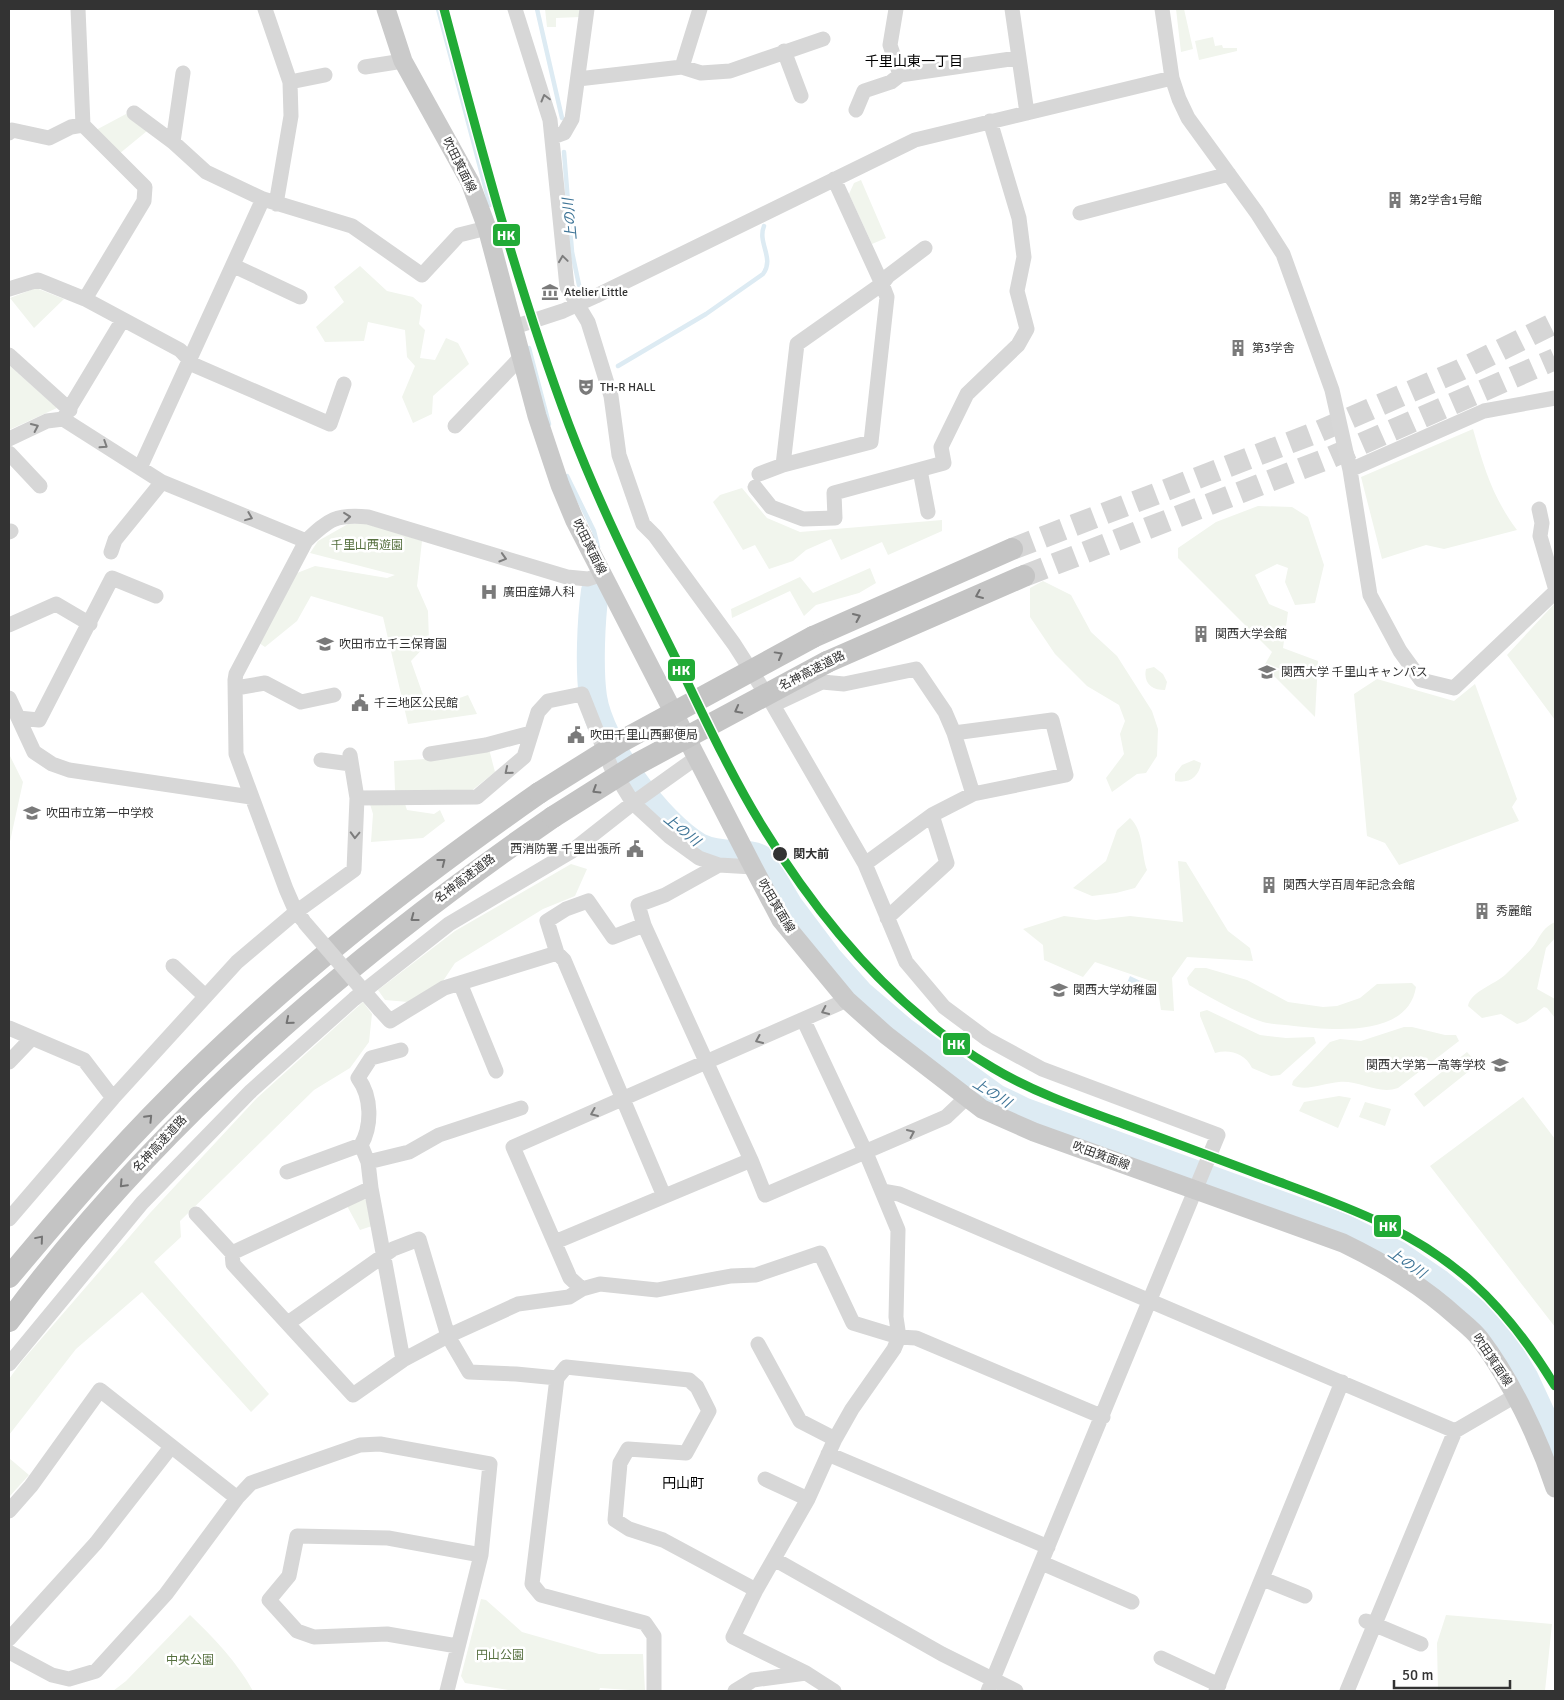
<svg xmlns="http://www.w3.org/2000/svg" width="1564" height="1700" viewBox="0 0 1564 1700" font-family="Signika,'Noto Sans JP',sans-serif">
  <rect width="100%" height="100%" fill="#fff"/>
  <path fill="#f1f5ed" d="M 545,9 L 580,9 L 580,17 L 556,18 L 556,27 L 547,27 Z
    M 1176,9 L 1184,9 L 1193,49 L 1181,52 Z
    M 1213,37 L 1215,46 L 1222,45 L 1223,48 L 1237,48 L 1237,51 L 1199,60 L 1195,41 Z
    M 126,114 L 147,131 L 119,154 L 96,130 Z
    M 861,180 L 886,238 L 872,244 L 849,194 L 854,183 Z
    M 360,266 L 387,291 L 413,297 L 422,305 L 419,324 L 425,330 L 420,358 L 435,360 L 446,338 L 458,343 L 469,364 L 433,396 L 432,414 L 413,423 L 402,397 L 415,366 L 407,357 L 405,330 L 368,322 L 364,341 L 325,342 L 316,327 L 344,302 L 334,287 Z
    M 36,288 L 64,299 L 34,328 L 10,298 Z
    M 9,365 L 57,408 L 9,430 Z
    M 1473,429 C 1484,468 1493,498 1517,530 L 1444,549 L 1426,545 L 1382,559 L 1361,477 Z
    M 742,488 L 767,518 L 800,532 L 942,520 L 942,531 L 888,555 L 882,542 L 841,560 L 831,539 L 806,550 L 793,561 L 769,569 L 755,545 L 743,550 L 713,502 L 720,495 Z
    M 1258,506 L 1292,507 L 1308,517 L 1324,565 L 1315,603 L 1295,605 L 1285,582 L 1288,568 L 1277,564 L 1255,575 L 1269,604 L 1288,612 L 1283,648 L 1318,661 L 1315,717 L 1264,666 L 1272,652 L 1178,558 L 1178,548 L 1216,522 Z
    M 348,524 L 369,524 L 422,541 L 417,586 L 428,611 L 429,642 L 411,661 L 428,709 L 468,695 L 477,714 L 408,724 L 383,617 L 311,596 L 297,621 L 265,647 L 259,643 L 297,573 L 315,566 L 387,578 L 395,575 L 310,553 L 318,541 Z
    M 870,568 L 876,583 L 859,593 L 816,605 L 804,616 L 790,591 L 732,618 L 731,609 L 800,577 L 813,593 Z
    M 1043,581 L 1071,595 L 1091,632 L 1117,656 L 1152,711 L 1158,729 L 1157,756 L 1146,773 L 1137,774 L 1112,792 L 1106,778 L 1124,754 L 1120,734 L 1125,721 L 1119,705 L 1087,686 L 1055,654 L 1030,617 L 1030,588 Z
    M 1555,603 L 1555,720 L 1507,655 Z
    M 1154,667 L 1163,674 L 1167,682 L 1165,690 C 1152,690 1143,683 1146,669 Z
    M 1377,679 L 1454,701 L 1475,684 L 1517,799 L 1512,807 L 1519,821 L 1399,865 L 1385,843 L 1367,836 L 1354,694 Z
    M 489,749 L 495,772 L 470,792 L 395,791 L 394,761 L 441,758 Z
    M 9,754 L 23,782 L 9,846 Z
    M 1194,760 L 1201,763 C 1199,777 1189,784 1175,781 L 1175,774 L 1182,765 Z
    M 370,804 L 405,804 L 407,810 L 434,814 L 440,810 L 445,821 L 423,838 L 371,842 L 373,814 Z
    M 1130,818 C 1144,831 1141,853 1147,870 L 1135,888 L 1116,893 L 1092,896 L 1073,888 L 1106,861 L 1117,830 Z
    M 1178,861 L 1186,862 L 1228,931 L 1250,948 L 1253,961 L 1187,957 L 1172,978 L 1174,1011 L 1161,1010 L 1157,983 L 1095,962 L 1083,977 L 1044,960 L 1043,945 L 1023,929 L 1064,916 L 1096,920 L 1130,916 L 1183,922 Z
    M 571,864 L 587,869 L 575,896 L 543,909 L 455,963 L 443,981 L 408,1002 L 385,1000 L 378,990 L 455,931 Z
    M 1555,922 L 1555,938 L 1546,948 L 1537,989 L 1555,999 L 1555,1018 L 1547,1008 L 1544,1007 L 1526,1021 L 1517,1024 L 1501,1014 L 1482,1018 L 1468,1006 C 1471,991 1494,985 1505,975 C 1515,965 1527,955 1535,944 C 1541,934 1544,927 1555,922 Z
    M 1195,968 L 1206,968 L 1247,980 L 1288,1002 L 1323,1007 L 1337,1006 L 1360,998 L 1377,984 L 1412,983 L 1416,987 C 1408,1038 1332,1030 1294,1026 C 1283,1024 1271,1025 1260,1021 C 1240,1014 1207,996 1189,985 L 1187,978 Z
    M 363,1002 L 372,1014 L 369,1042 L 350,1068 L 314,1090 L 180,1221 L 181,1237 L 154,1262 L 269,1394 L 251,1412 L 142,1292 L 76,1349 L 9,1435 L 9,1379 L 22,1361 L 150,1213 L 257,1098 Z
    M 1207,1010 L 1260,1035 L 1286,1038 L 1314,1037 L 1316,1043 L 1280,1075 L 1271,1076 L 1252,1068 C 1245,1053 1229,1049 1215,1053 L 1200,1016 L 1200,1012 Z
    M 1404,1027 L 1412,1027 L 1445,1035 L 1456,1035 L 1459,1041 L 1398,1088 C 1378,1095 1359,1080 1339,1082 C 1325,1083 1305,1092 1292,1085 L 1293,1081 L 1330,1042 L 1340,1039 L 1361,1041 Z
    M 1467,1052 L 1478,1064 L 1424,1107 L 1414,1094 Z
    M 1339,1096 L 1351,1098 L 1338,1128 L 1299,1111 L 1304,1102 Z
    M 1523,1097 L 1555,1139 L 1555,1327 L 1430,1166 Z
    M 1365,1102 L 1391,1109 L 1385,1126 L 1359,1117 Z
    M 360,1198 L 367,1200 L 372,1226 L 360,1230 L 346,1204 Z
    M 9,1458 L 29,1475 L 9,1497 Z
    M 481,1599 L 486,1600 L 522,1632 L 599,1654 L 643,1654 L 645,1691 L 600,1688 L 599,1691 L 515,1691 L 465,1683 L 461,1676 Z
    M 190,1615 C 214,1638 237,1662 253,1691 L 113,1691 L 126,1681 Z
    M 1446,1615 L 1552,1624 L 1545,1691 L 1438,1691 L 1437,1643 Z"/>
  <path fill="#ddebf3" d="M 1130,976 L 1149,985 L 1144,996 L 1125,987 Z"/>
  <g fill="none" stroke-linecap="round" stroke-linejoin="round">
    <path stroke="#ddebf3" stroke-width="4.5" d="M 438,9 L 490,205
      M 537,9 L 562,118
      M 564,152 L 572,252 L 579,285
      M 529,348 L 549,424
      M 618,366 L 706,314 L 763,274 C 775,258 757,243 764,226
      M 567,476 L 594,531 L 598,547"/>
    <path stroke="#ddebf3" stroke-width="28" d="M 595,591 C 591,620 589,669 593,697 C 600,744 658,823 699,847 C 720,858 749,851 761,859 L 789,906 L 828,958 L 861,995 L 902,1030 L 996,1098 L 1025,1112 L 1344,1228 L 1398,1255 L 1439,1283 L 1476,1313 L 1506,1347 L 1525,1379 L 1555,1444"/>
    <path stroke="#d6d6d6" stroke-width="22" stroke-dasharray="22 11" stroke-linecap="butt" d="M 1012,549 L 1320,431 L 1460,370 L 1555,323
      M 1024,576 L 1329,458 L 1555,359"/>
    <path stroke="#d7d7d7" stroke-width="15" d="M 78,9 L 83,125 L 145,187 L 144,201 L 85,299
      M 265,9 L 290,82 L 291,116 L 276,204
      M 515,9 L 550,120 L 567,287 L 588,322 L 611,396 L 619,455 L 643,524 L 655,536 L 734,644 L 773,705 L 865,864 L 906,962 L 944,1007 L 987,1039 L 1042,1069 L 1218,1135 L 988,1691
      M 896,9 L 890,45 L 900,75 L 1018,58
      M 1012,9 L 1027,113
      M 1162,9 L 1172,78 L 1179,99 L 1188,118 L 1257,213 L 1283,254 L 1332,390 L 1350,470 L 1370,595 L 1400,651 L 1421,680 L 1454,688 L 1555,592
      M 784,51 L 801,96
      M 365,67 L 403,61
      M 682,67 L 701,73 L 730,71 L 823,39
      M 578,79 L 682,67 L 700,9
      M 290,82 L 325,75
      M 856,110 L 864,91 L 891,82 L 900,75
      M 134,113 L 173,142 L 206,172 L 263,199 L 352,226 L 422,275 L 459,235 L 487,228
      M 9,133 L 12,130 L 49,138 L 71,127 L 83,125
      M 553,137 L 564,133 L 572,119 L 587,9
      M 173,142 L 183,73
      M 834,179 L 882,284 L 887,297 L 871,442 L 783,465 L 797,344 L 882,284 L 888,276 L 925,248
      M 1080,213 L 1229,174
      M 234,266 L 300,297
      M 9,289 L 38,280 L 85,299 L 180,350 L 194,365 L 330,424 L 344,384
      M 514,327 L 563,311 L 596,296 L 915,140 L 1172,78
      M 9,355 L 70,410
      M 63,419 L 162,482 L 306,541
      M 455,426 L 522,356
      M 9,439 L 47,421 L 63,419 L 122,321
      M 9,453 L 40,486
      M 140,468 L 263,199
      M 920,470 L 928,512
      M 1350,470 L 1484,411 L 1555,398
      M 759,474 L 783,465
      M 755,487 L 771,507 L 803,519 L 835,518 L 834,493 L 944,463 L 941,447 L 967,394 L 1018,345 L 1027,329 L 1017,291 L 1024,257 L 1019,218 L 990,121
      M 1539,509 L 1542,523 L 1540,536 L 1555,587
      M 9,532 L 11,531
      M 111,552 L 115,540 L 162,482
      M 9,625 L 56,604 L 90,624
      M 236,688 L 265,683 L 301,702 L 334,695
      M 9,698 L 34,752 L 52,764 L 69,770 L 251,797
      M 773,705 L 822,682 L 844,684 L 916,669 L 945,712 L 954,733 L 1052,720 L 1066,775 L 973,794 L 932,815 L 947,863 L 887,918
      M 18,718 L 39,720 L 112,578 L 156,596
      M 954,733 L 973,794
      M 430,754 L 486,745 L 531,733
      M 350,755 L 357,798
      M 321,760 L 351,764
      M 865,864 L 932,815
      M 303,920 L 296,912 L 286,889 L 236,754 L 235,680 L 236,674 L 306,541 C 329,519 336,514 368,517 L 567,577 L 588,579 L 603,574
      M 644,925 L 751,1160
      M 557,953 L 564,960 L 664,1196
      M 173,966 L 205,996
      M 460,983 L 496,1071
      M 847,1000 L 513,1147 L 570,1278 L 582,1289 L 600,1284 L 657,1290 L 731,1276 L 756,1275 L 820,1253 L 853,1323 L 899,1337 L 916,1338 L 1103,1417
      M 380,1010 L 390,1021 L 444,988 L 557,953 L 547,921 L 566,909 L 588,901 L 613,937 L 644,925 L 638,905 L 665,895 L 719,865
      M 804,1021 L 866,1153 L 898,1230 L 896,1317 L 899,1337 L 894,1349 L 852,1409 L 835,1439 L 808,1499 L 756,1590 L 733,1637 L 806,1673 L 834,1691
      M 9,1028 L 84,1060 L 113,1098
      M 401,1050 L 371,1058 L 358,1078 C 372,1097 372,1126 361,1145 L 368,1162 L 371,1188 L 403,1360
      M 9,1062 L 32,1038
      M 368,1162 L 409,1152 L 439,1135 L 521,1108
      M 287,1172 L 361,1145
      M 371,1188 L 232,1253 L 233,1264 L 353,1395 L 403,1360 L 448,1336 L 518,1304 L 569,1297 L 582,1289
      M 882,1191 L 899,1194 L 1455,1431
      M 196,1214 L 232,1253
      M 9,1219 L 113,1098 L 237,962 L 296,912 L 354,870 L 357,798 L 477,797 L 524,757 L 538,712 L 548,701 L 582,694 L 611,767 L 633,803 L 670,837 L 699,858 L 719,865 L 753,867
      M 555,1242 L 751,1160 L 765,1195 L 946,1117 L 966,1098
      M 288,1323 L 393,1249 L 419,1239 L 448,1336 L 469,1372 L 516,1374 L 557,1378
      M 758,1344 L 800,1421 L 835,1439
      M 9,1364 L 142,1203 L 251,1091 L 354,999 L 449,924 L 572,851 L 633,803 L 696,758
      M 828,1454 L 1048,1547
      M 765,1479 L 808,1499
      M 9,1511 L 31,1486 L 100,1390 L 237,1498
      M 774,1559 L 942,1654 L 1016,1691
      M 1042,1563 L 1132,1602
      M 1263,1579 L 1305,1596
      M 1366,1621 L 1421,1644
      M 9,1639 L 96,1543 L 171,1447
      M 457,1646 L 387,1634 L 314,1637 L 297,1631 L 269,1600 L 289,1576 L 297,1536 L 388,1538 L 481,1555
      M 9,1652 L 52,1675 L 69,1679 L 96,1671 L 166,1594 L 237,1498 L 251,1483 L 360,1445 L 380,1444 L 490,1464 L 481,1555 L 447,1691
      M 1161,1658 L 1219,1685
      M 654,1691 L 654,1636 L 645,1623 L 541,1595 L 532,1584 L 557,1378 L 566,1367 L 689,1380 L 697,1387 L 709,1411 L 686,1453 L 628,1449 L 620,1463 L 615,1520 L 629,1529 L 663,1540 L 756,1590
      M 735,1691 L 753,1680 L 806,1673
      M 1216,1691 L 1342,1382
      M 1347,1691 L 1455,1431 L 1515,1396"/>
    <path stroke="#cacaca" stroke-width="19" d="M 386,9 L 403,61 L 470,182 L 487,228 L 537,416 L 560,485 L 575,521 L 753,867 L 781,920 L 847,1000 L 886,1035 L 982,1109 L 1034,1132 L 1343,1243 C 1386,1264 1423,1286 1458,1318 C 1465,1324 1474,1331 1480,1339 C 1511,1380 1539,1439 1555,1488"/>
    <path stroke="#c4c4c4" stroke-width="22" d="M 813,637 L 1012,549
      M 827,662 L 1024,576
      M 9,1277 C 61,1215 113,1154 170,1097 C 282,983 409,884 539,793
      M 9,1321 C 158,1121 349,958 553,817"/>
    <path stroke="#d7d7d7" stroke-width="15" d="M 305,923 L 380,1010"/>
    <path stroke="#c4c4c4" stroke-width="22" d="M 539,793 L 622,741 L 813,637
      M 553,817 L 637,764 L 827,662"/>
    <g stroke="#fff" stroke-width="12">
      <path id="rail-1" d="M 444,9 C 481,149 518,289 569,425 C 600,507 640,586 679,665 C 705,719 730,773 761,824 C 819,919 896,1011 993,1068 C 1033,1092 1079,1108 1123,1124 C 1173,1142 1223,1161 1274,1180 C 1347,1207 1414,1230 1473,1283 C 1506,1313 1532,1348 1555,1386"/>
    </g>
    <use href="#rail-1" stroke="#21ab36" stroke-width="9"/>
  </g>
  <defs><path id="oneway-chevron" d="M-2-3.5L2.5 0L-2 3.5" fill="none" stroke-width="1.6" stroke-linecap="round" stroke-linejoin="round" transform="scale(1.25)"/></defs>
  <g stroke="#7d7d7d">
    <use href="#oneway-chevron" transform="translate(545 98) rotate(-105)"/>
    <use href="#oneway-chevron" transform="translate(563 259) rotate(-98)"/>
    <use href="#oneway-chevron" transform="translate(35 427) rotate(-25)"/>
    <use href="#oneway-chevron" transform="translate(104 445) rotate(33)"/>
    <use href="#oneway-chevron" transform="translate(249 517) rotate(22)"/>
    <use href="#oneway-chevron" transform="translate(347 517) rotate(-6)"/>
    <use href="#oneway-chevron" transform="translate(503 558) rotate(17)"/>
    <use href="#oneway-chevron" transform="translate(508 771) rotate(140)"/>
    <use href="#oneway-chevron" transform="translate(355 835) rotate(92)"/>
    <use href="#oneway-chevron" transform="translate(825 1011) rotate(155)"/>
    <use href="#oneway-chevron" transform="translate(759 1040) rotate(156)"/>
    <use href="#oneway-chevron" transform="translate(594 1113) rotate(157)"/>
    <use href="#oneway-chevron" transform="translate(911 1133) rotate(-24)"/>
  </g>
  <g stroke="#747474">
    <use href="#oneway-chevron" transform="translate(979 595) rotate(157)"/>
    <use href="#oneway-chevron" transform="translate(857 617) rotate(-24)"/>
    <use href="#oneway-chevron" transform="translate(779 655) rotate(-29)"/>
    <use href="#oneway-chevron" transform="translate(738 710) rotate(152)"/>
    <use href="#oneway-chevron" transform="translate(596 790) rotate(148)"/>
    <use href="#oneway-chevron" transform="translate(442 862) rotate(-38)"/>
    <use href="#oneway-chevron" transform="translate(414 918) rotate(143)"/>
    <use href="#oneway-chevron" transform="translate(289 1021) rotate(140)"/>
    <use href="#oneway-chevron" transform="translate(149 1118) rotate(-46)"/>
    <use href="#oneway-chevron" transform="translate(123 1184) rotate(133)"/>
    <use href="#oneway-chevron" transform="translate(40 1239) rotate(-50)"/>
  </g>
  <defs>
    <g id="building-bare" transform="scale(1.35)"><path d="M-4-6H4V6H1V3H-1V6H-4ZM-2.5-4.3h1.7v1.8h-1.7ZM.8-4.3h1.7v1.8H.8ZM-2.5-1h1.7V.8h-1.7ZM.8-1h1.7V.8H.8Z" fill="#7a7a7a" stroke="#fff" stroke-width="2.5" paint-order="stroke"/></g>
    <g id="museum-bare" transform="scale(1.35)"><path d="M0-6L6-3V-2H-6V-3ZM-5-1h2V3h-2ZM-1-1h2V3h-2ZM3-1h2V3H3ZM-6 4H6V6H-6Z" fill="#7a7a7a" stroke="#fff" stroke-width="2.5" paint-order="stroke"/></g>
    <g id="theatre-bare" transform="scale(1.35)"><path d="M-5-5.5Q0-4 5-5.5V0Q5 5 0 6Q-5 5-5 0ZM-3.3-2.5H-1v1.5H-3.3ZM1-2.5H3.3v1.5H1ZM-2.8 1Q0 5.5 2.8 1Z" fill="#7a7a7a" stroke="#fff" stroke-width="2.5" paint-order="stroke"/></g>
    <g id="hospital-bare" transform="scale(1.35)"><path d="M-5-5h3v3.5h4V-5h3V5h-3V1.5h-4V5h-3Z" fill="#7a7a7a" stroke="#fff" stroke-width="2.5" paint-order="stroke"/></g>
    <g id="school-bare" transform="scale(1.35)"><path d="M0-5L7-2L0 1L-7-2ZM-4 1L0 2.5L4 1V4Q0 6-4 4Z" fill="#7a7a7a" stroke="#fff" stroke-width="2.5" paint-order="stroke"/></g>
    <g id="university-bare" transform="scale(1.35)"><path d="M0-5L7-2L0 1L-7-2ZM-4 1L0 2.5L4 1V4Q0 6-4 4Z" fill="#7a7a7a" stroke="#fff" stroke-width="2.5" paint-order="stroke"/></g>
    <g id="civic-bare" transform="scale(1.35)"><path d="M-.6-6.5H3V-4.5H.6V-3L4-1V1h2V6H-6V1h2V-1L-.6-3ZM-1.2 2.5V6h2.4V2.5Z" fill="#7a7a7a" stroke="#fff" stroke-width="2.5" paint-order="stroke"/></g>
  </defs>
  <g fill-rule="evenodd">
    <use href="#building-bare" x="1395" y="200"/>
    <use href="#museum-bare" x="550" y="292"/>
    <use href="#building-bare" x="1238" y="348"/>
    <use href="#theatre-bare" x="586" y="387"/>
    <use href="#hospital-bare" x="489" y="592"/>
    <use href="#building-bare" x="1201" y="634"/>
    <use href="#school-bare" x="325" y="644"/>
    <use href="#university-bare" x="1267" y="672"/>
    <use href="#civic-bare" x="360" y="703"/>
    <use href="#civic-bare" x="576" y="735"/>
    <use href="#school-bare" x="32" y="813"/>
    <use href="#civic-bare" x="635" y="849"/>
    <use href="#building-bare" x="1269" y="885"/>
    <use href="#building-bare" x="1482" y="911"/>
    <use href="#school-bare" x="1059" y="990"/>
    <use href="#school-bare" x="1500" y="1065"/>
  </g>
  <circle fill="#333" stroke="#fff" stroke-width="2" cx="780" cy="854" r="8"/>
  <g text-anchor="middle" dominant-baseline="central" stroke-width="5" stroke-linejoin="round" paint-order="stroke">
    <g font-size="12" fill="#333" stroke="#fff">
      <text transform="translate(459 165) rotate(63)">吹田箕面線</text>
      <text transform="translate(589 547) rotate(63)">吹田箕面線</text>
      <text transform="translate(812 671) rotate(-27)">名神高速道路</text>
      <text transform="translate(465 879) rotate(-37)">名神高速道路</text>
      <text transform="translate(776 906) rotate(59)">吹田箕面線</text>
      <text transform="translate(160 1144) rotate(-47)">名神高速道路</text>
      <text transform="translate(1101 1156) rotate(20)">吹田箕面線</text>
      <text transform="translate(1492 1360) rotate(56)">吹田箕面線</text>
    </g>
    <g font-size="12" fill="#333" stroke="#fff" text-anchor="start">
      <text x="1409" y="200">第2学舎1号館</text>
      <text x="564" y="292">Atelier Little</text>
      <text x="1252" y="348">第3学舎</text>
      <text x="600" y="387">TH-R HALL</text>
      <text x="503" y="592">廣田産婦人科</text>
      <text x="1215" y="634">関西大学会館</text>
      <text x="339" y="644">吹田市立千三保育園</text>
      <text x="1281" y="672">関西大学 千里山キャンパス</text>
      <text x="374" y="703">千三地区公民館</text>
      <text x="590" y="735">吹田千里山西郵便局</text>
      <text x="46" y="813">吹田市立第一中学校</text>
      <text x="621" y="849" text-anchor="end">西消防署 千里出張所</text>
      <text x="1283" y="885">関西大学百周年記念会館</text>
      <text x="1496" y="911">秀麗館</text>
      <text x="1073" y="990">関西大学幼稚園</text>
      <text x="1486" y="1065" text-anchor="end">関西大学第一高等学校</text>
    </g>
    <g font-size="12" fill="#56703f" stroke="#fff">
      <text x="367" y="545">千里山西遊園</text>
      <text x="500" y="1655">円山公園</text>
      <text x="190" y="1660">中央公園</text>
    </g>
    <g font-size="12" font-weight="bold" fill="#333" stroke="#fff" text-anchor="start">
      <text x="793" y="854">関大前</text>
    </g>
    <g font-size="14" fill="#000" stroke="#fff">
      <text x="914" y="61">千里山東一丁目</text>
      <text x="683" y="1483">円山町</text>
    </g>
    <g font-size="14" font-style="italic" fill="#3f7597" stroke="#fff">
      <text transform="translate(570 219) rotate(-95)">上の川</text>
      <text transform="translate(682 830) rotate(39)">上の川</text>
      <text transform="translate(992 1093) rotate(32)">上の川</text>
      <text transform="translate(1407 1263) rotate(34)">上の川</text>
    </g>
  </g>
  <g stroke="#fff" stroke-width="2">
    <rect x="492" y="223" width="29" height="24" rx="5" fill="#21ab36"/>
    <rect x="667" y="658" width="29" height="24" rx="5" fill="#21ab36"/>
    <rect x="942" y="1032" width="29" height="24" rx="5" fill="#21ab36"/>
    <rect x="1373" y="1214" width="29" height="24" rx="5" fill="#21ab36"/>
  </g>
  <g font-size="14" text-anchor="middle" font-weight="bold" fill="#fff">
    <text x="506" y="240">HK</text>
    <text x="681" y="675">HK</text>
    <text x="956" y="1049">HK</text>
    <text x="1388" y="1231">HK</text>
  </g>
  <rect width="1564" height="1700" fill="none" stroke="#333333" stroke-width="20"/>
  <path d="M1394 1680v8h116v-8" fill="none" stroke="#333333" stroke-width="2.5"/>
  <text x="1402" y="1680" font-size="15" fill="#333333" stroke="#ffffff" stroke-width="4" paint-order="stroke">50 m</text>
</svg>
